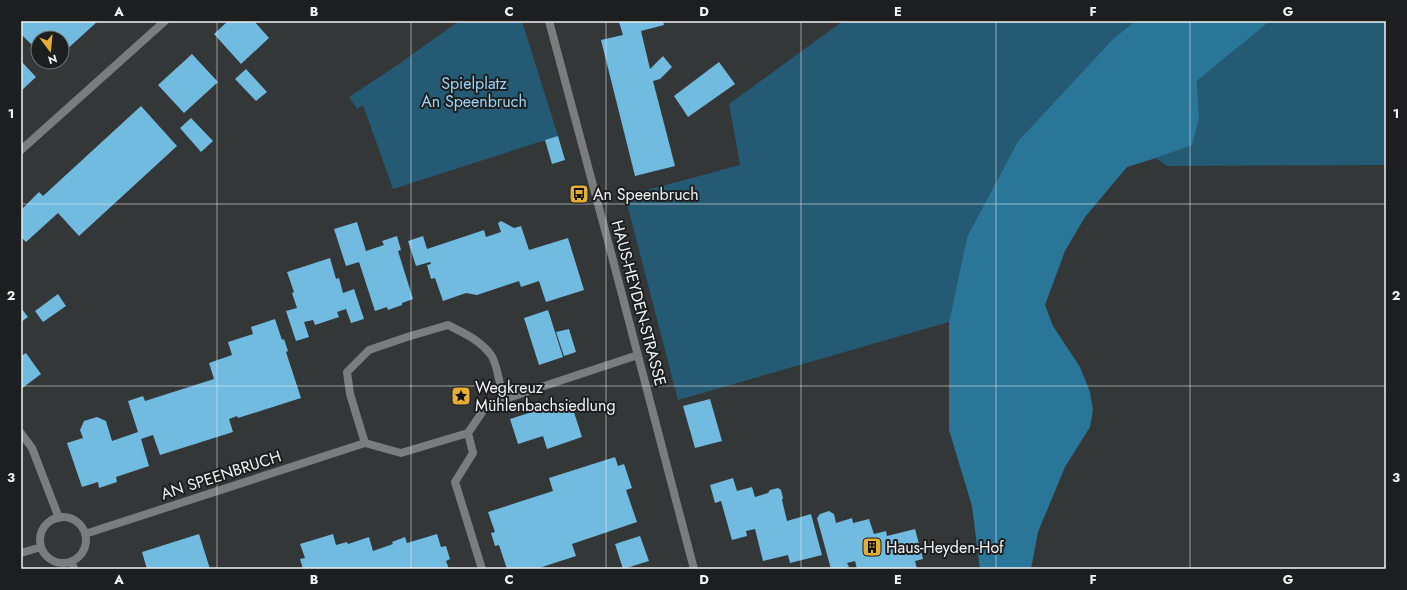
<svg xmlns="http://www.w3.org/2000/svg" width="1407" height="590" viewBox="0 0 1407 590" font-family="Jost,sans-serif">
  <rect width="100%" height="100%" fill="#343738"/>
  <path fill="#245a73" d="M 459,21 L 522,21 L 558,136 L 393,189 L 363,105 L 357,109 L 349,97 L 396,66 Z
    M 843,21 L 1135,21 L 1113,39 L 1018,141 L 967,237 L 949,322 L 678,400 L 625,196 L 740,165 L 729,104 Z
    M 1270,21 L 1386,21 L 1386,165 L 1167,166 L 1156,158 L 1191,144 L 1199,119 L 1197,81 Z"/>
  <path fill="#297699" d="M 1135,21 L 1270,21 L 1197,81 L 1199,119 L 1192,145 L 1156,158 L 1127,167 L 1085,217 L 1065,251 L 1045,305 L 1053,326 L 1080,367 L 1090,392 L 1093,410 L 1090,427 L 1065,467 L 1038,532 L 1031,569 L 980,569 L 972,506 L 949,430 L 949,322 L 967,237 L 1018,141 L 1113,39 Z"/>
  <path fill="#71bbe1" d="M 21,21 L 98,21 L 65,51 L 62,48 L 62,38 L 53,38 L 47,31 L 32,45 L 21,34 Z
    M 228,21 L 254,21 L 269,38 L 241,64 L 214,34 Z
    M 623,21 L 663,21 L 664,25 L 641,31 L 650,69 L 663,56 L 672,67 L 660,79 L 653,81 L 675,166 L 635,176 L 601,40 L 623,35 L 619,22 Z
    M 192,54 L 218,82 L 184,113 L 158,85 Z
    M 21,61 L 36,77 L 21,91 Z
    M 719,62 L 735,84 L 688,117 L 674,96 Z
    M 246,69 L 267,92 L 256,101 L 235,79 Z
    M 141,106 L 177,146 L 79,236 L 58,213 L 26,242 L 21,237 L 21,210 L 39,192 L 43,196 Z
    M 191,118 L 213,141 L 201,152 L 180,128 Z
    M 558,136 L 565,160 L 552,164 L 545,140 Z
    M 501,221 L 514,228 L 521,226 L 529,250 L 568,238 L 584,290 L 546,302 L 539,281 L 521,287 L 519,281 L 477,295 L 466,293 L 443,301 L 435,278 L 431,279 L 427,265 L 431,264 L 430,262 L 416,266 L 408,241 L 423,236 L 427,249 L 484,230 L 486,237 L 501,232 L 498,223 Z
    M 357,222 L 366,251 L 384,245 L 382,241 L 397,236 L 401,250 L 398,251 L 413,299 L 402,303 L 402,305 L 388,310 L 387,307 L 375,311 L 359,262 L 346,266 L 334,229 Z
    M 330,258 L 336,279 L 339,278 L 343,293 L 354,289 L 364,319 L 351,323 L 346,309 L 337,312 L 339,317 L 315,325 L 313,320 L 304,322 L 309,337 L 296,341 L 286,311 L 297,308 L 292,293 L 294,292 L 287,272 Z
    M 58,294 L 66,306 L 43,322 L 35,311 Z
    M 21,308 L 28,317 L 21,322 Z
    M 548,310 L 563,357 L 539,365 L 524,318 Z
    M 275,319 L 282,340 L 284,339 L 288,351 L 286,352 L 301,398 L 238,418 L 237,416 L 229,419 L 233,432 L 160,455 L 153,435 L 141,439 L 149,466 L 116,477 L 117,482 L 99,488 L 98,482 L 82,487 L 67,443 L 83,438 L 80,430 L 84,421 L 97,417 L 106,421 L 112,441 L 138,432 L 128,401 L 143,396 L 145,401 L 214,379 L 209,363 L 232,355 L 228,342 L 253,334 L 251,327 Z
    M 569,329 L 576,352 L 564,356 L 556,332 Z
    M 26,353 L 41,374 L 21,389 L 21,356 Z
    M 710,399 L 722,441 L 695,448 L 683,406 Z
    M 570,400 L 582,437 L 547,449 L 543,436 L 518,444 L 510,419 Z
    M 615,457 L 618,466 L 624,464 L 632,488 L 626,490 L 637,522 L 572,544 L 576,556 L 536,569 L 507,569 L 499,545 L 495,546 L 491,533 L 495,532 L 488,512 L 553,491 L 549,478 Z
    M 733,478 L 737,491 L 752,487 L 755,497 L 768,493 L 770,490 L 778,488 L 781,490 L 783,498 L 782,500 L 787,521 L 811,514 L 822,555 L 790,563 L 788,555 L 763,561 L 755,529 L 746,531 L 747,536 L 732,540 L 721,501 L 715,503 L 710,485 Z
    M 829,511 L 834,514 L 836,523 L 852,518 L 853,523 L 869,519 L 874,534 L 886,531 L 887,536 L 915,529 L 923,559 L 915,561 L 917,569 L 857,569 L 855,561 L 847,563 L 849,567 L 841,569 L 831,569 L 817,518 L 820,514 Z
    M 199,534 L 210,569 L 147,569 L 142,552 Z
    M 333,534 L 336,545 L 347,542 L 348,544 L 369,537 L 373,551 L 393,544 L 392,542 L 405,537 L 407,543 L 437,534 L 441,547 L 446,546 L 450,559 L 446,561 L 449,569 L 303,569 L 300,559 L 305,558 L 300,544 Z
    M 640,536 L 649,561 L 623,569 L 615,544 Z"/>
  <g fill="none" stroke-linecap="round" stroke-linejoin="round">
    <path stroke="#7b7c7d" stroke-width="8" d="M 549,21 L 609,245 L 694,569
      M 21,150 L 165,21
      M 21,433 L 32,448 L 59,518
      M 468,433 L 473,453 L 455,482 L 482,569
      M 365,443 L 350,394 L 347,372 L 369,350 L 407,337 L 448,325 C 464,333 480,340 491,355 C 497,363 501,389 503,400
      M40 540a23 23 0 1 1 46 0a23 23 0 1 1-46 0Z
      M 85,534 L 365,443 L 401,453 L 468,433 L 487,405 L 638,355
      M 21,553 L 41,547
      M 72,561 L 74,569"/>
  </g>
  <path fill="none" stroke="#f1f3f4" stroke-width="1" stroke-opacity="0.55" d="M 217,21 L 217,569M 411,21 L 411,569M 606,21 L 606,569M 801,21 L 801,569M 996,21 L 996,569M 1190,21 L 1190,569M 21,204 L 1386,204M 21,386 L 1386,386"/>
  <defs>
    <g id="bus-square" transform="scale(1)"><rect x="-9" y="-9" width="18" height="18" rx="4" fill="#e5ad35" stroke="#1d1e1f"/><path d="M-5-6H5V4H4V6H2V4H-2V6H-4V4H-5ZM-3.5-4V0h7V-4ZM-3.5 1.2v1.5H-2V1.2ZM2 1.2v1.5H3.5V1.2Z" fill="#111"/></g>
    <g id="sight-square" transform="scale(1)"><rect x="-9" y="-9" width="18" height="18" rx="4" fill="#e5ad35" stroke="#1d1e1f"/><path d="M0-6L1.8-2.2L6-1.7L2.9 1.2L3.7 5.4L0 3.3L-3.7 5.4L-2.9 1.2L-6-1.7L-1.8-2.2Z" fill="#111"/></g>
    <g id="building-square" transform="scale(1)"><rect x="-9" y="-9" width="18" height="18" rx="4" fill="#e5ad35" stroke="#1d1e1f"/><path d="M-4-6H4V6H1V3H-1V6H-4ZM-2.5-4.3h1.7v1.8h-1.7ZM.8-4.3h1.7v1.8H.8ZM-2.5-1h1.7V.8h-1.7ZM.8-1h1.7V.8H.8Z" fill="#111"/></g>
  </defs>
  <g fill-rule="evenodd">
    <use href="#bus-square" x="579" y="194"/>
    <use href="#sight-square" x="461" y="396"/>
    <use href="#building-square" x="872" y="547"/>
  </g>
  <g text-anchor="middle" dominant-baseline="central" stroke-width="4" stroke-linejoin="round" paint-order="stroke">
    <g font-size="16" fill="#9cd5f4" stroke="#1d1e1f">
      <text x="474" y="83">Spielplatz<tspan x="474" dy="18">An Speenbruch</tspan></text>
    </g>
    <g font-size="16" fill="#f1f3f4" stroke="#1d1e1f" text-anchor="start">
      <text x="593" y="194">An Speenbruch</text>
      <text x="475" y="387">Wegkreuz<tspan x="475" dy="18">Mühlenbachsiedlung</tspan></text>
      <text x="886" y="547">Haus-Heyden-Hof</text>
    </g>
    <g font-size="16" fill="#f1f3f4" stroke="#1d1e1f">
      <text transform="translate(639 303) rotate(75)">HAUS-HEYDEN-STRASSE</text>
      <text transform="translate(221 475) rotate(-18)">AN SPEENBRUCH</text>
    </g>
  </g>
  <rect width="1407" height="590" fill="none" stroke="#1d1e1f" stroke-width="44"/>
  <g transform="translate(50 50) rotate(164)"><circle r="19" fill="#1d1e1f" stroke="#727374"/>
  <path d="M0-3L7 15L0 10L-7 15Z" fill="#e5ad35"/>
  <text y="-6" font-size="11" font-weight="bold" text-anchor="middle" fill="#f1f3f4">N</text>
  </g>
  <rect x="22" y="22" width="1363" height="546" fill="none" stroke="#f1f3f4" stroke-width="1.5"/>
  <g font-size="13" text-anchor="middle" font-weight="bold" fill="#f1f3f4">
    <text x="119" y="16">A</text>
    <text x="314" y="16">B</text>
    <text x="509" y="16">C</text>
    <text x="704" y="16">D</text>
    <text x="898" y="16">E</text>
    <text x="1093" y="16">F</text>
    <text x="1288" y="16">G</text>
    <text x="11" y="118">1</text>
    <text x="1396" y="118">1</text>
    <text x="11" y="300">2</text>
    <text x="1396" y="300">2</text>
    <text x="11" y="482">3</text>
    <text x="1396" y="482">3</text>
    <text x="119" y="584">A</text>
    <text x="314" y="584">B</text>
    <text x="509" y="584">C</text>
    <text x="704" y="584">D</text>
    <text x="898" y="584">E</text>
    <text x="1093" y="584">F</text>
    <text x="1288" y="584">G</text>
  </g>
</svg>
